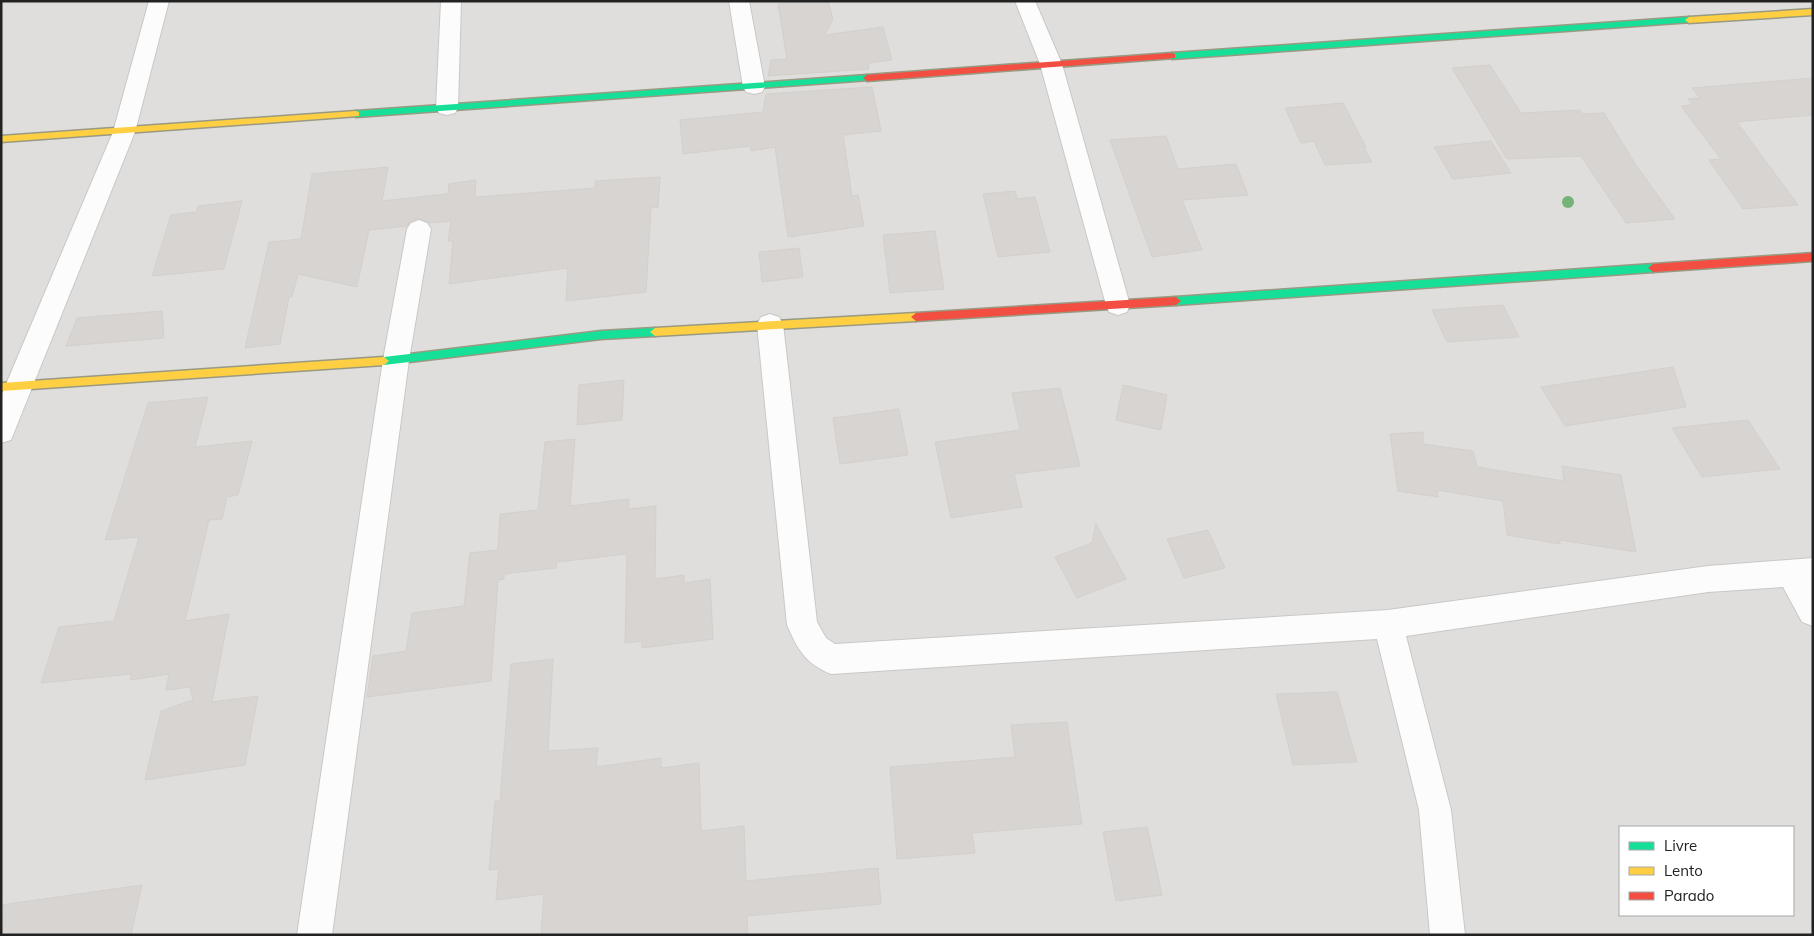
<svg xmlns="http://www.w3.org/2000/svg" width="1814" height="936" viewBox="0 0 1814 936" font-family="Mulish,sans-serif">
  <rect width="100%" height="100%" fill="#f0eeeb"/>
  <path fill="#dfdedc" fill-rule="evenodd" d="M 1,1 L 1813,1 L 1813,935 L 1,935 ZM 1620,827 L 1793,827 L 1793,915 L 1620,915 Z"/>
  <path fill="#d7d4d2" stroke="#d3d0cc" d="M 804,1 L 828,1 L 833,19 L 825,35 L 883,27 L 892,60 L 868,63 L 869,69 L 768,76 L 771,60 L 787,59 L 778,4 Z
    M 1490,65 L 1521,113 L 1580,110 L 1582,114 L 1604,113 L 1636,165 L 1675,219 L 1626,223 L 1581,156 L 1507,159 L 1452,68 Z
    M 1813,78 L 1813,115 L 1737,122 L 1798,205 L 1743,209 L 1709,160 L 1721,159 L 1681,106 L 1693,105 L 1688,99 L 1700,98 L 1692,88 Z
    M 872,87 L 881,131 L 843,135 L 852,196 L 858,195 L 864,226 L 788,237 L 775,147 L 751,151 L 750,146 L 683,154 L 680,120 L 763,112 L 766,94 Z
    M 1343,103 L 1366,147 L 1364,147 L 1372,162 L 1325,165 L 1314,141 L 1301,143 L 1285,108 Z
    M 1166,136 L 1178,169 L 1236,164 L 1248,195 L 1182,200 L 1202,250 L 1152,257 L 1110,140 Z
    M 1491,141 L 1511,173 L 1453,179 L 1434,147 Z
    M 388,167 L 382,201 L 448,194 L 449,184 L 476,180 L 475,197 L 595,188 L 595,181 L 660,177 L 658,207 L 651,208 L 646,292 L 566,301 L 568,268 L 449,284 L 453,241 L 448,241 L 451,221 L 430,223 L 418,218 L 410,221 L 407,226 L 369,230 L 357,287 L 298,274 L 292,297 L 289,297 L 280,344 L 245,348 L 269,242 L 301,239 L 312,174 Z
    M 1015,191 L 1017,199 L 1035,197 L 1050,252 L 998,257 L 983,194 Z
    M 242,201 L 224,269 L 152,276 L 171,215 L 196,212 L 198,206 Z
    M 935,231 L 944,289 L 890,293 L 883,235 Z
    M 799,248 L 803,277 L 762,282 L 759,252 Z
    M 1503,305 L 1519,337 L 1447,342 L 1432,310 Z
    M 162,311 L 164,338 L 66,346 L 77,318 Z
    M 1673,367 L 1686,407 L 1565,426 L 1541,387 Z
    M 624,380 L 622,420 L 577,425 L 579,385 Z
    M 1123,385 L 1167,395 L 1161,430 L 1116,420 Z
    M 1060,388 L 1080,466 L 1014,474 L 1022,507 L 951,518 L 935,442 L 1020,430 L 1012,393 Z
    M 208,397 L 195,447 L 252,441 L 238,495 L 227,497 L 222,519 L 209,520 L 185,621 L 229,614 L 212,702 L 258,696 L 245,765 L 145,780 L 161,711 L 193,700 L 190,687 L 166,690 L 169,674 L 130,680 L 132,674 L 41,683 L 59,627 L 114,621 L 139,537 L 105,540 L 148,403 Z
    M 899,409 L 908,455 L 840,464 L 833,418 Z
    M 1748,420 L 1780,469 L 1702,477 L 1672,428 Z
    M 1423,432 L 1423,444 L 1473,451 L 1477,467 L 1564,481 L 1562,466 L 1621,475 L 1636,552 L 1560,540 L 1560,544 L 1507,535 L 1503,501 L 1437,490 L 1438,497 L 1398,491 L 1390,434 Z
    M 575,439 L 570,506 L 629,499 L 629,509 L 656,506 L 655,579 L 684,575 L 684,583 L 710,579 L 713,639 L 642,648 L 642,641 L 625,643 L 627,554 L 557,562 L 556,568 L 504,574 L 504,579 L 498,580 L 491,681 L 367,697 L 373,656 L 406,651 L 412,613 L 464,606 L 470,553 L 498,550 L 500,514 L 538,510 L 545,442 Z
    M 1096,524 L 1126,579 L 1077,598 L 1055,557 L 1092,543 Z
    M 1208,530 L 1225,568 L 1184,578 L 1167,539 Z
    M 553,659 L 548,751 L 598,748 L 596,767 L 661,758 L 661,768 L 699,763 L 701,831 L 744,826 L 746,881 L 878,868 L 881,904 L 747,916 L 748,935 L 541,935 L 544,894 L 496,900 L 499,869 L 489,870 L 495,801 L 500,801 L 511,664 Z
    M 1337,692 L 1357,762 L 1293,765 L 1276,694 Z
    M 1067,722 L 1082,824 L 972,833 L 975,853 L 897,859 L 890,767 L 1015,757 L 1011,725 Z
    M 1147,827 L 1162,895 L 1116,901 L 1103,832 Z
    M 142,885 L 131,935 L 1,935 L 1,905 Z"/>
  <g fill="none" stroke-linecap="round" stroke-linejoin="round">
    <g stroke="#c9c8c7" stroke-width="2">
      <path id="street" d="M 149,1 L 169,1 L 135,132 L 11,440 L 1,443 L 1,396 L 113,132 Z
        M 441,1 L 461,1 L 458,108 L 455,113 L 447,115 L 439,113 L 436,108 Z
        M 729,1 L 749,1 L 765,87 L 762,92 L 754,94 L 746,92 L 743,87 Z
        M 1015,1 L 1035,1 L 1062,64 L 1130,305 L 1127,312 L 1118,315 L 1109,312 L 1106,305 L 1040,64 Z
        M 419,220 L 427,223 L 431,229 L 409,360 L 332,935 L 297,935 L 383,360 L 407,229 L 411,223 Z
        M 770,314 L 779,317 L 783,324 L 817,622 L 826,638 L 835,644 L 1388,610 L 1708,566 L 1813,558 L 1813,626 L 1802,622 L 1783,587 L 1708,592 L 1406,636 L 1451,810 L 1465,935 L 1430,935 L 1419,810 L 1377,639 L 831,674 C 805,663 798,650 787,625 L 757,324 L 761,317 Z"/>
    </g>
    <g stroke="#999a82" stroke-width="3">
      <path id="fast" d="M 1689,17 L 1693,20 L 1692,22 L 1172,59 L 1168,56 L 1172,53 Z
        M 867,75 L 870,76 L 870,80 L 356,117 L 352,114 L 356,111 Z
        M 1653,264 L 1658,268 L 1653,272 L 1176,305 L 1171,301 L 1176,297 Z
        M 655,328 L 660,332 L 655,336 L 601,339 L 384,365 L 379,361 L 384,357 L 601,331 Z"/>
    </g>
    <g stroke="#999a82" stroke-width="3">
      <path id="slow" d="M 1813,9 L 1813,15 L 1689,23 L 1685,20 L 1689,17 Z
        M 356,111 L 359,112 L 359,116 L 1,142 L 1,136 Z
        M 916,313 L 921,317 L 916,321 L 655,336 L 650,332 L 655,328 Z
        M 384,357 L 389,361 L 384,365 L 1,391 L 1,383 Z"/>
    </g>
    <g stroke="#999a82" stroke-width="3">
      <path id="jam" d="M 1172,53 L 1175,54 L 1175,58 L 867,81 L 863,78 L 867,75 Z
        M 1813,253 L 1813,261 L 1653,272 L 1648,268 L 1653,264 Z
        M 1176,297 L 1181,301 L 1176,305 L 916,321 L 911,317 L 916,313 Z"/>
    </g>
    <use href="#street" fill="#fdfcfc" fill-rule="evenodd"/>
    <use href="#fast" fill="#16e098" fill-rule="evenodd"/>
    <use href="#slow" fill="#ffcf43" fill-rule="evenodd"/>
    <use href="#jam" fill="#f24e42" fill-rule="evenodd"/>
  </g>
  <circle fill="#73b476" cx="1568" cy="202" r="6"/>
  <rect width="1814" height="936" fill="none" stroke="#222222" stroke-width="5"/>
  <rect x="1619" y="826" width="175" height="90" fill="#ffffff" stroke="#a7a7a7"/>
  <rect x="1629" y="842" width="25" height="8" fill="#16e098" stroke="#a7a7a7"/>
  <text x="1664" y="851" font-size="15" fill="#222222">Livre</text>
  <rect x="1629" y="867" width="25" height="8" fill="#ffcf43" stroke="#a7a7a7"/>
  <text x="1664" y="876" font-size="15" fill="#222222">Lento</text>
  <rect x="1629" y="892" width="25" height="8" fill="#f24e42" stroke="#a7a7a7"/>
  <text x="1664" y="901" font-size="15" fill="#222222">Parado</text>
</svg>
